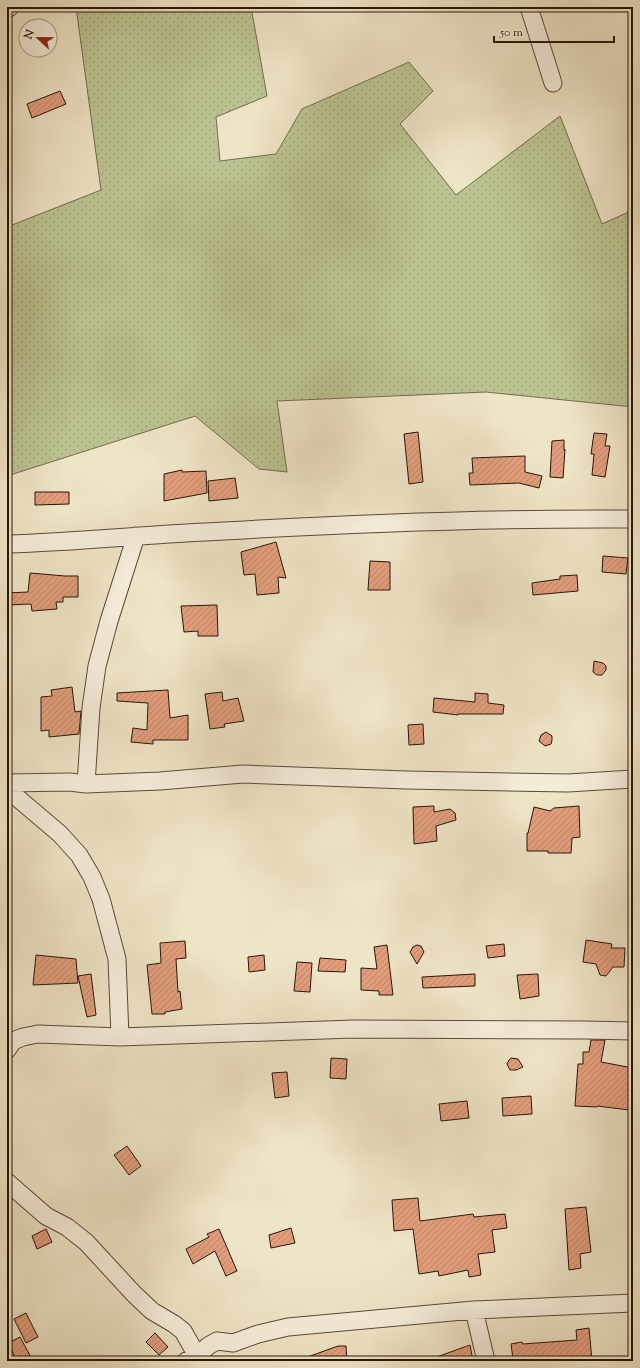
<svg xmlns="http://www.w3.org/2000/svg" width="640" height="1368" viewBox="0 0 640 1368" font-family="'Sorts Mill Goudy',serif">
  <defs>
    <pattern id="grass-dots" width="8" height="8" patternUnits="userSpaceOnUse"><rect width="8" height="8" fill="#bcc392"/><path d="M2 2h.1M6 6h.1" fill="none" stroke="#a2a77c" stroke-width="1.8" stroke-linecap="round"/></pattern>
    <pattern id="building-hatch" width="6" height="6" patternUnits="userSpaceOnUse"><rect width="6" height="6" fill="#e29e7c"/><path d="M-1 1l2-2M0 6l6-6M5 7l2-2" fill="none" stroke="#c2876a"/></pattern>
  </defs>
  <rect width="100%" height="100%" fill="#eee4c6"/>
  <filter id="stains"><feTurbulence type="fractalNoise" baseFrequency=".005" numOctaves="4"/><feColorMatrix values="0 0 0 0 .2 0 0 0 0 .09 0 0 0 0 .02 0 0 0 .5 -.17"/></filter>
  <radialGradient id="worn" r=".72"><stop offset=".6" stop-color="#630" stop-opacity="0"/><stop offset="1" stop-color="#630" stop-opacity=".3"/></radialGradient>
  <path fill="url(#grass-dots)" stroke="#726c4d" d="M 76,7 L 251,7 L 267,96 L 216,117 L 220,161 L 276,154 L 302,109 L 409,62 L 433,91 L 400,124 L 456,195 L 560,116 L 602,224 L 633,210 L 633,407 L 486,392 L 277,401 L 287,472 L 259,469 L 195,416 L 7,476 L 7,227 L 101,190 Z"/>
  <path fill="url(#building-hatch)" stroke="#281508" d="M 60,91 L 66,104 L 32,118 L 27,104 Z
    M 418,432 L 423,482 L 409,484 L 404,434 Z
    M 594,433 L 607,434 L 605,446 L 610,446 L 605,477 L 592,475 L 594,454 L 591,454 Z
    M 564,440 L 564,450 L 565,449 L 563,478 L 550,477 L 552,441 Z
    M 525,456 L 525,472 L 542,476 L 539,488 L 519,483 L 470,485 L 469,473 L 473,473 L 472,458 Z
    M 182,470 L 182,472 L 206,471 L 207,493 L 164,501 L 164,474 Z
    M 235,478 L 238,498 L 209,501 L 208,481 Z
    M 35,492 L 69,492 L 69,504 L 35,505 Z
    M 276,542 L 286,578 L 278,577 L 279,593 L 257,595 L 255,574 L 244,575 L 241,552 Z
    M 603,556 L 628,558 L 626,574 L 602,572 Z
    M 370,561 L 390,562 L 390,590 L 368,590 Z
    M 30,573 L 65,576 L 78,576 L 78,597 L 63,597 L 63,602 L 56,602 L 57,609 L 32,611 L 31,604 L 7,605 L 7,593 L 28,592 Z
    M 577,575 L 578,591 L 533,595 L 532,583 L 560,579 L 560,576 Z
    M 217,605 L 218,636 L 198,636 L 198,631 L 184,632 L 181,606 Z
    M 594,661 L 603,663 L 606,666 L 606,670 L 602,675 L 597,675 L 593,672 Z
    M 72,687 L 75,712 L 81,711 L 79,734 L 49,737 L 49,730 L 41,731 L 41,697 L 52,696 L 51,690 Z
    M 168,690 L 170,718 L 188,715 L 188,740 L 153,740 L 153,744 L 131,742 L 133,728 L 147,730 L 148,703 L 117,701 L 117,693 Z
    M 222,692 L 223,701 L 238,698 L 244,721 L 224,724 L 225,727 L 210,729 L 205,694 Z
    M 475,693 L 488,694 L 488,703 L 504,705 L 503,714 L 458,714 L 458,715 L 433,712 L 434,698 L 475,702 Z
    M 423,724 L 424,744 L 409,745 L 408,725 Z
    M 546,732 L 552,736 L 552,740 L 551,744 L 545,746 L 539,741 L 541,735 Z
    M 434,806 L 434,812 L 450,809 L 455,813 L 456,820 L 436,826 L 437,841 L 414,844 L 413,807 Z
    M 579,806 L 580,837 L 572,838 L 571,853 L 548,853 L 548,851 L 527,851 L 527,833 L 528,833 L 534,807 L 550,811 L 554,808 Z
    M 586,940 L 612,944 L 611,948 L 625,948 L 624,967 L 613,967 L 606,976 L 600,975 L 596,964 L 583,962 Z
    M 185,941 L 186,958 L 176,959 L 178,992 L 180,991 L 182,1009 L 165,1012 L 165,1014 L 152,1014 L 147,965 L 161,963 L 160,943 Z
    M 504,944 L 505,956 L 488,958 L 486,946 Z
    M 387,945 L 393,995 L 379,995 L 379,991 L 361,990 L 361,968 L 377,969 L 374,947 Z
    M 417,945 L 421,946 L 424,952 L 417,964 L 410,952 L 413,947 Z
    M 36,955 L 76,959 L 78,983 L 33,985 Z
    M 264,955 L 265,970 L 249,972 L 248,957 Z
    M 320,958 L 346,960 L 345,972 L 318,971 Z
    M 297,962 L 312,963 L 310,992 L 294,991 Z
    M 91,974 L 96,1015 L 87,1017 L 78,976 Z
    M 475,974 L 475,986 L 423,988 L 422,977 Z
    M 538,974 L 539,996 L 520,999 L 517,975 Z
    M 591,1040 L 605,1040 L 601,1062 L 633,1068 L 633,1096 L 631,1096 L 629,1110 L 597,1106 L 597,1107 L 575,1106 L 578,1064 L 583,1064 L 583,1052 L 589,1052 Z
    M 331,1058 L 347,1059 L 346,1079 L 330,1078 Z
    M 511,1058 L 518,1059 L 523,1067 L 516,1070 L 510,1070 L 507,1064 L 509,1060 Z
    M 287,1072 L 289,1096 L 275,1098 L 272,1073 Z
    M 531,1096 L 532,1114 L 503,1116 L 502,1098 Z
    M 467,1101 L 469,1118 L 441,1121 L 439,1104 Z
    M 127,1146 L 141,1166 L 129,1175 L 114,1155 Z
    M 418,1198 L 420,1221 L 473,1214 L 474,1217 L 505,1214 L 507,1228 L 492,1230 L 495,1252 L 478,1254 L 481,1275 L 469,1277 L 468,1270 L 439,1276 L 438,1271 L 419,1274 L 413,1229 L 394,1231 L 392,1200 Z
    M 586,1207 L 591,1252 L 580,1254 L 581,1268 L 569,1270 L 565,1209 Z
    M 291,1228 L 295,1243 L 271,1248 L 269,1235 Z
    M 46,1229 L 52,1242 L 37,1249 L 32,1236 Z
    M 219,1229 L 237,1271 L 226,1276 L 215,1251 L 193,1264 L 186,1249 L 209,1237 L 207,1234 Z
    M 26,1313 L 38,1337 L 26,1343 L 14,1319 Z
    M 589,1328 L 592,1361 L 531,1361 L 530,1357 L 513,1359 L 511,1344 L 522,1342 L 523,1344 L 577,1340 L 576,1330 Z
    M 155,1333 L 168,1347 L 159,1355 L 146,1342 Z
    M 20,1337 L 33,1361 L 17,1361 L 8,1343 Z
    M 470,1345 L 473,1361 L 431,1361 L 431,1359 Z
    M 338,1346 L 346,1346 L 347,1361 L 303,1361 L 302,1359 Z"/>
  <g fill="none" stroke-linecap="round" stroke-linejoin="round">
    <g stroke="#5a4938" stroke-width="19">
      <path id="minor" d="M 529,7 L 553,83
        M 7,9 L 10,7
        M 7,544 C 79,542 151,534 224,531 C 360,523 497,518 633,519
        M 7,783 L 70,782 L 86,784 L 160,781 L 243,774 L 406,780 L 568,783 L 633,779
        M 86,784 L 91,708 L 97,666 L 109,621 L 136,536
        M 7,789 L 60,834 L 79,855 L 92,877 L 101,899 L 117,959 L 120,1037
        M 7,1050 L 13,1041 L 23,1037 L 38,1034 L 120,1037 L 354,1029 L 585,1030 L 633,1031
        M 7,1182 L 46,1216 L 67,1227 L 86,1242 L 134,1294 L 152,1311 L 174,1324 L 183,1331 L 200,1361
        M 474,1310 L 486,1361
        M 186,1361 L 198,1356 L 208,1346 L 217,1341 L 233,1343 L 258,1334 L 288,1327 L 474,1310 L 633,1303"/>
    </g>
    <use href="#minor" stroke="#f4edda" stroke-width="17"/>
  </g>
  <rect width="640" height="1368" fill="none" stroke="#eee4c6" stroke-width="24"/>
  <rect x="8" y="8" width="624" height="1352" fill="none" stroke="#281508" stroke-width="2"/>
  <rect x="12" y="12" width="616" height="1344" fill="none" stroke="#281508"/>
  <g transform="translate(38 38) rotate(292)"><circle r="19" fill="#f4edda" stroke="#a29786"/>
  <path d="M0-3L7 15L0 10L-7 15Z" fill="#8f2418"/>
  <text y="-6" font-size="11" font-weight="bold" text-anchor="middle" fill="#281508">N</text>
  </g>
  <path d="M494 36v6h120v-6" fill="none" stroke="#281508" stroke-width="2"/>
  <text x="500" y="36" font-size="12" fill="#281508" stroke="#f4edda" stroke-width="3" paint-order="stroke">50 m</text>
  <rect width="100%" height="100%" filter="url(#stains)"/>
  <rect width="100%" height="100%" fill="url(#worn)"/>
</svg>
